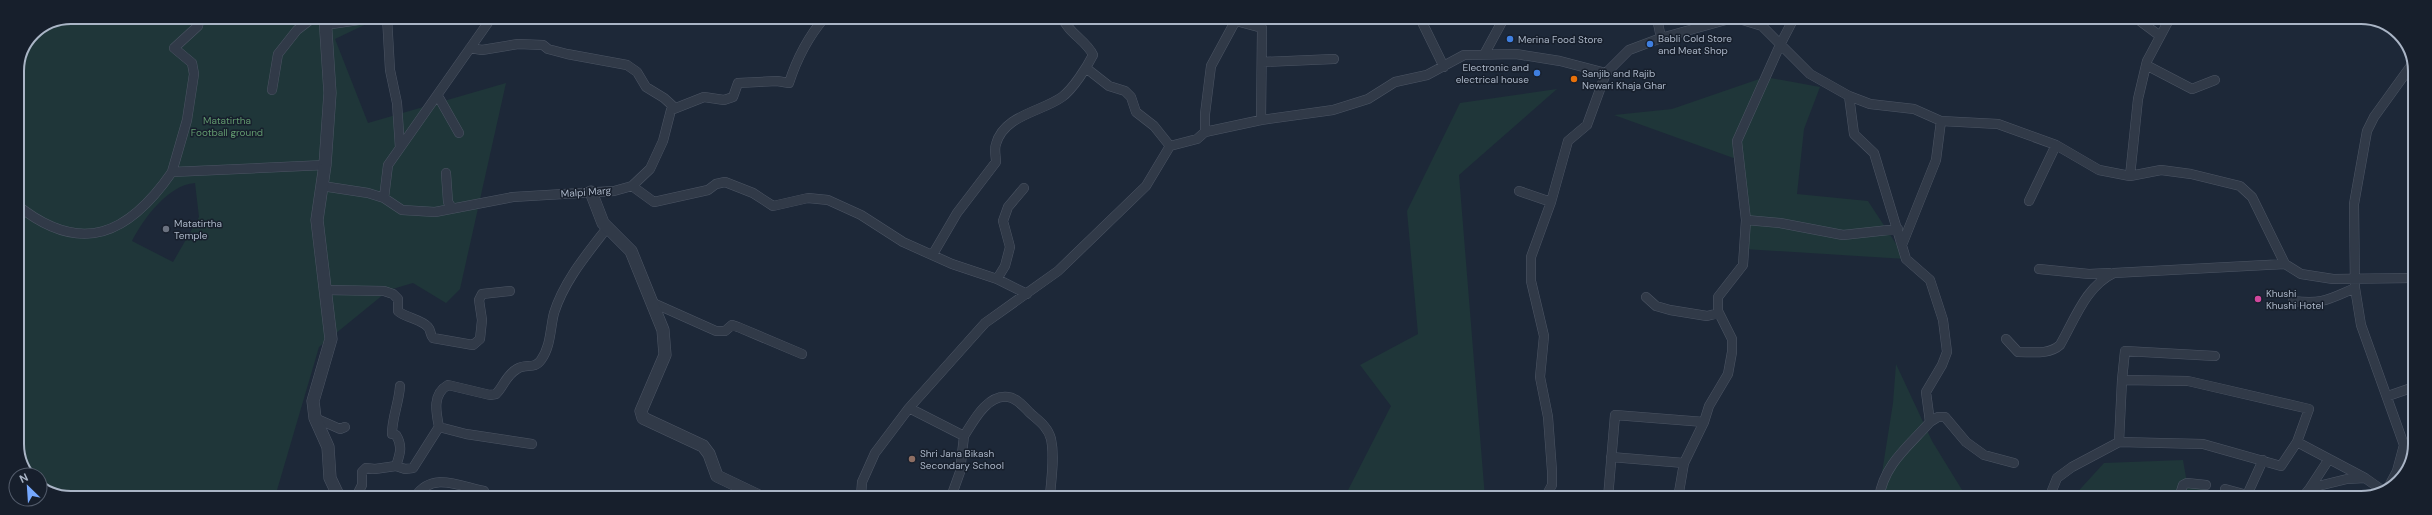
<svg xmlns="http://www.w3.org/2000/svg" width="2432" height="515" viewBox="0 0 2432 515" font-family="'DM Sans',sans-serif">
  <rect width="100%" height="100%" fill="#1d2838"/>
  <path fill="#1f3639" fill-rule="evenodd" d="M 71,17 L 381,17 L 335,39 L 368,123 L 506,83 L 460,289 L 446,303 L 413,283 L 389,290 L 319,347 L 275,497 L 60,497 L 40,486 L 40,475 L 29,475 L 17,451 L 17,70 L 33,33 ZM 195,183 L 199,217 L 173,262 L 132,241 C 144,218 168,185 195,183 Z
    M 1765,77 L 1820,87 L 1804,129 L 1797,194 L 1868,201 L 1906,259 L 1744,249 L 1739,160 L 1614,115 L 1672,109 Z
    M 1557,89 L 1459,175 L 1485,498 L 1344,498 L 1391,406 L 1360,365 L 1418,334 L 1407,211 L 1460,103 Z
    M 1896,364 L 1932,441 L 1967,498 L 1878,498 L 1893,403 Z
    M 2183,460 L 2187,483 L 2230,498 L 2072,498 L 2104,463 Z"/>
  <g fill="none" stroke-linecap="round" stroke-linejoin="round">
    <g stroke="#4c5564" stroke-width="10">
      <path id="minor" d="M 387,17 L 390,70 L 397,103 L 400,148
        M 1420,18 L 1444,67
        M 1657,18 L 1661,38
        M 1736,18 L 1762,26 L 1810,74 L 1849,96 L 1870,104 L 1914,109 L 1941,121 L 1998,124 L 2056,145 L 2099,170 L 2130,176 L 2161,170 L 2191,174 L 2240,186 L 2252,197 L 2285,264 L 2301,274 L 2333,279 L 2414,278
        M 2136,18 L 2160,36
        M 1236,21 L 1262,28 L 1261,120
        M 325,25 L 379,17
        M 470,48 L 482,50 L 518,44 L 543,45 L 548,49 L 567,54 L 627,65 L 637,72 L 646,87 L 664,98 L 675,108
        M 1485,53 L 1504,18
        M 1262,62 L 1334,59
        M 2146,65 L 2192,89 L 2215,80
        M 1086,68 L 1109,86 L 1125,91 L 1131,97 L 1136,112 L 1154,126 L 1170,146
        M 272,90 L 278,54 L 297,30 L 314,17
        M 438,96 L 459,133
        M 1849,96 L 1854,134 L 1874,153 L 1906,259 L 1930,280 L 1943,320 L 1947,352 L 1942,365 L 1926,392 L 1930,422
        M 1205,132 L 1205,114 L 1211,66 L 1237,18
        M 172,172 L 187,120 L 194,74 L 192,63 L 174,48 L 198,26 L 200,17
        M 446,173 L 448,202 L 452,208
        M 2130,176 L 2138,99 L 2147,61 L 2170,18
        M 322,186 L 368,193 L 384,198 L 402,210 L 435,212 L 513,197 L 614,191 L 632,186 L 650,169 L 663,141 L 671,110 L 704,97 L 724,100 L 733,97 L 738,83 L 777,81 L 789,83 C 797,58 808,37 825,17
        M 632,186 L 654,202 L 708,190 L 716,184 L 725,182 L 753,193 L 773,206 L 808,198 L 828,200 L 861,215 L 903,242 L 952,264 L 997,279 L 1027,294
        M 1519,191 L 1551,202
        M 384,198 L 388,165 L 492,17
        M 2029,201 L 2056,145
        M 17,205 C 82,257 129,234 172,172 L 325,165
        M 1746,220 L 1780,223 L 1843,235 L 1898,229
        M 1902,245 L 1936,160 L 1941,121
        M 933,254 L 957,213 L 996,162 C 996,157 994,149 996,144 C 1004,115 1041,112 1062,97 C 1073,89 1087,67 1093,55 C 1087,41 1068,33 1062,17
        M 2039,269 L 2089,274 L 2109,273
        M 997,279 L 1005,266 L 1010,247 L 1003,221 L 1008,207 L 1024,188
        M 326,290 L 384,291 L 393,294 L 398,299 L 398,311 C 406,318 421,319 428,327 C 431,330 430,335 433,338 L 473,345 L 480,339 L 482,320 L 479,300 L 482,294 L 510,291
        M 1646,297 L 1656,306 L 1670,310 L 1707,316 L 1719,313
        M 2293,301 C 2324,304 2327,300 2355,288
        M 651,302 L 716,331 L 725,331 L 732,325 L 738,327 L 802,354
        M 2006,339 L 2018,352 C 2032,352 2049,355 2060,345 C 2075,319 2086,286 2114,273 L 2285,264
        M 2122,380 L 2125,351 L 2215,356
        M 2388,396 L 2414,387
        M 909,408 L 964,436 C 973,422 987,394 1008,397 C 1017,398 1024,407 1030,413 C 1039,421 1048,427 1051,439 C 1055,457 1051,479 1050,497
        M 315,418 L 340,429 L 345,427
        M 439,427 C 436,412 432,394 448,385 L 490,395 L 496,394 C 504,386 506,375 517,369 C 526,363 534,370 541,360 C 551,346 550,329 554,313 C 564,281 587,254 607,228
        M 2119,442 L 2122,380 L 2188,381 L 2309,409 L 2297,442 L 2365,478 L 2382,490
        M 2404,445 L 2410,462
        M 1611,457 L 1684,463
        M 396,466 L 405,469 L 413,468 L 439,427 L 466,434 L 532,444
        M 2310,488 L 2329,459
        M 2388,488 L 2397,471 L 2404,445 L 2361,325 L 2355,288 L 2354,204 L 2367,131 L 2374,117 L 2413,63
        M 2225,489 L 2247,495 L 2263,460
        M 339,497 L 357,495 L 362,485 L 362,472 L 366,468 L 375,469 L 396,466 C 400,454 403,446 396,435 L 392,434 C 392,417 399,403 400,386
        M 415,497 C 432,471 459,486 484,491
        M 861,497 L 862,482 L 875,453 L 909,408 L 985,323 L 1058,271 L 1146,186 L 1170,146 L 1197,139 L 1205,132 L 1261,120 L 1333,110 L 1368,99 L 1395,82 L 1427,75 L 1464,55 L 1516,54 L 1560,61 L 1606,73
        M 951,497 L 960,472 L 964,436
        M 1545,498 L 1552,485 L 1552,471 L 1548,417 L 1540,377 L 1544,336 L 1531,281 L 1531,257 L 1551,202 L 1568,141 L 1587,125 L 1606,73 L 1629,50 L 1661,38 L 1733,18
        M 1608,498 L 1615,415 L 1704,422
        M 1678,498 L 1684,463 L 1704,422 L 1709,406 L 1728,374 L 1732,352 L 1732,339 L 1718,311 L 1718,297 L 1743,265 L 1746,220 L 1737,141 L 1780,45 L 1794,18
        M 1879,498 C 1884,464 1909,446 1930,422 L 1938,417 L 1945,417 L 1966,442 L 1984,455 L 2014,463
        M 2049,498 L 2057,478 L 2072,467 L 2119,442 L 2203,444 L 2281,466 L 2297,442
        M 2179,498 L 2183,485 L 2187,483 L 2206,485
        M 2302,498 L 2310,488 L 2347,479 L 2365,478"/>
    </g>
    <g stroke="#4c5564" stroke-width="13">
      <path id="tertiary" d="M 325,17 L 330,93 L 325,165 L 317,220 L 331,339 L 313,401 L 315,418 L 328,447 L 330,478 L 339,497
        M 591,192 L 603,223 L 631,251 L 663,330 L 665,355 L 641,411 L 643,418 L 703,446 L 709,454 L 717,476 L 761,497"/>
    </g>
    <use href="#minor" stroke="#313a48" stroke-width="9"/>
    <use href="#tertiary" stroke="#313a48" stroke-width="12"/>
  </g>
  <g fill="#3f7fe0" stroke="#171f2c" stroke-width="1.5">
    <circle cx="1510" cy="39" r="4"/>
    <circle cx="1650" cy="44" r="4"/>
    <circle cx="1537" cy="73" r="4"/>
  </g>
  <circle fill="#e8710a" stroke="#171f2c" stroke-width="1.5" cx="1574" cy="79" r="4"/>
  <circle fill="#6b7280" stroke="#171f2c" stroke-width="1.5" cx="166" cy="229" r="4"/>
  <circle fill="#d1479c" stroke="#171f2c" stroke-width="1.5" cx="2258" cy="299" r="4"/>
  <circle fill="#8d6e63" stroke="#171f2c" stroke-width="1.5" cx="912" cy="459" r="4"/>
  <g text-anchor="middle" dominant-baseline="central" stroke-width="3" stroke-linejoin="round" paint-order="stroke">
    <g font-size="10" fill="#aab5c6" stroke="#171f2c" text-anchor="start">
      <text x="1658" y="38">Babli Cold Store<tspan x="1658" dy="12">and Meat Shop</tspan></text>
      <text x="1518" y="39">Merina Food Store</text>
      <text x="1529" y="67" text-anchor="end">Electronic and<tspan x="1529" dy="12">electrical house</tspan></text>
      <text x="1582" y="73">Sanjib and Rajib<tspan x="1582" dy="12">Newari Khaja Ghar</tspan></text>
      <text x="174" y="223">Matatirtha<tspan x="174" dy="12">Temple</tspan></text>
      <text x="2266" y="293">Khushi<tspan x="2266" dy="12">Khushi Hotel</tspan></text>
      <text x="920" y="453">Shri Jana Bikash<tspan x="920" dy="12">Secondary School</tspan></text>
    </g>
    <g font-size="10" fill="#61986e" stroke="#171f2c">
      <text x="227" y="120">Matatirtha<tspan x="227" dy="12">Football ground</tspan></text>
    </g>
    <g font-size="10" fill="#aab5c6" stroke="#171f2c">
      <text transform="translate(586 192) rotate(-4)">Malpi Marg</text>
    </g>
  </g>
  <path d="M0 0H2432V515H0ZM71 24H2361A47 47 0 0 1 2408 71V444A47 47 0 0 1 2361 491H71A47 47 0 0 1 24 444V71A47 47 0 0 1 71 24Z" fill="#171f2c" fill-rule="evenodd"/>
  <path fill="none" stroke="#aab5c6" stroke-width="2" d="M71 24H2361A47 47 0 0 1 2408 71V444A47 47 0 0 1 2361 491H71A47 47 0 0 1 24 444V71A47 47 0 0 1 71 24Z"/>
  <g transform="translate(28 487) rotate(335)"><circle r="19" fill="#171f2c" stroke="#525b6a"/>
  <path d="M0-3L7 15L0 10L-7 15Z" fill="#76a9ff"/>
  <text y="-6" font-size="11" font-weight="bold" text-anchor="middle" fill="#aab5c6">N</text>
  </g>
</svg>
